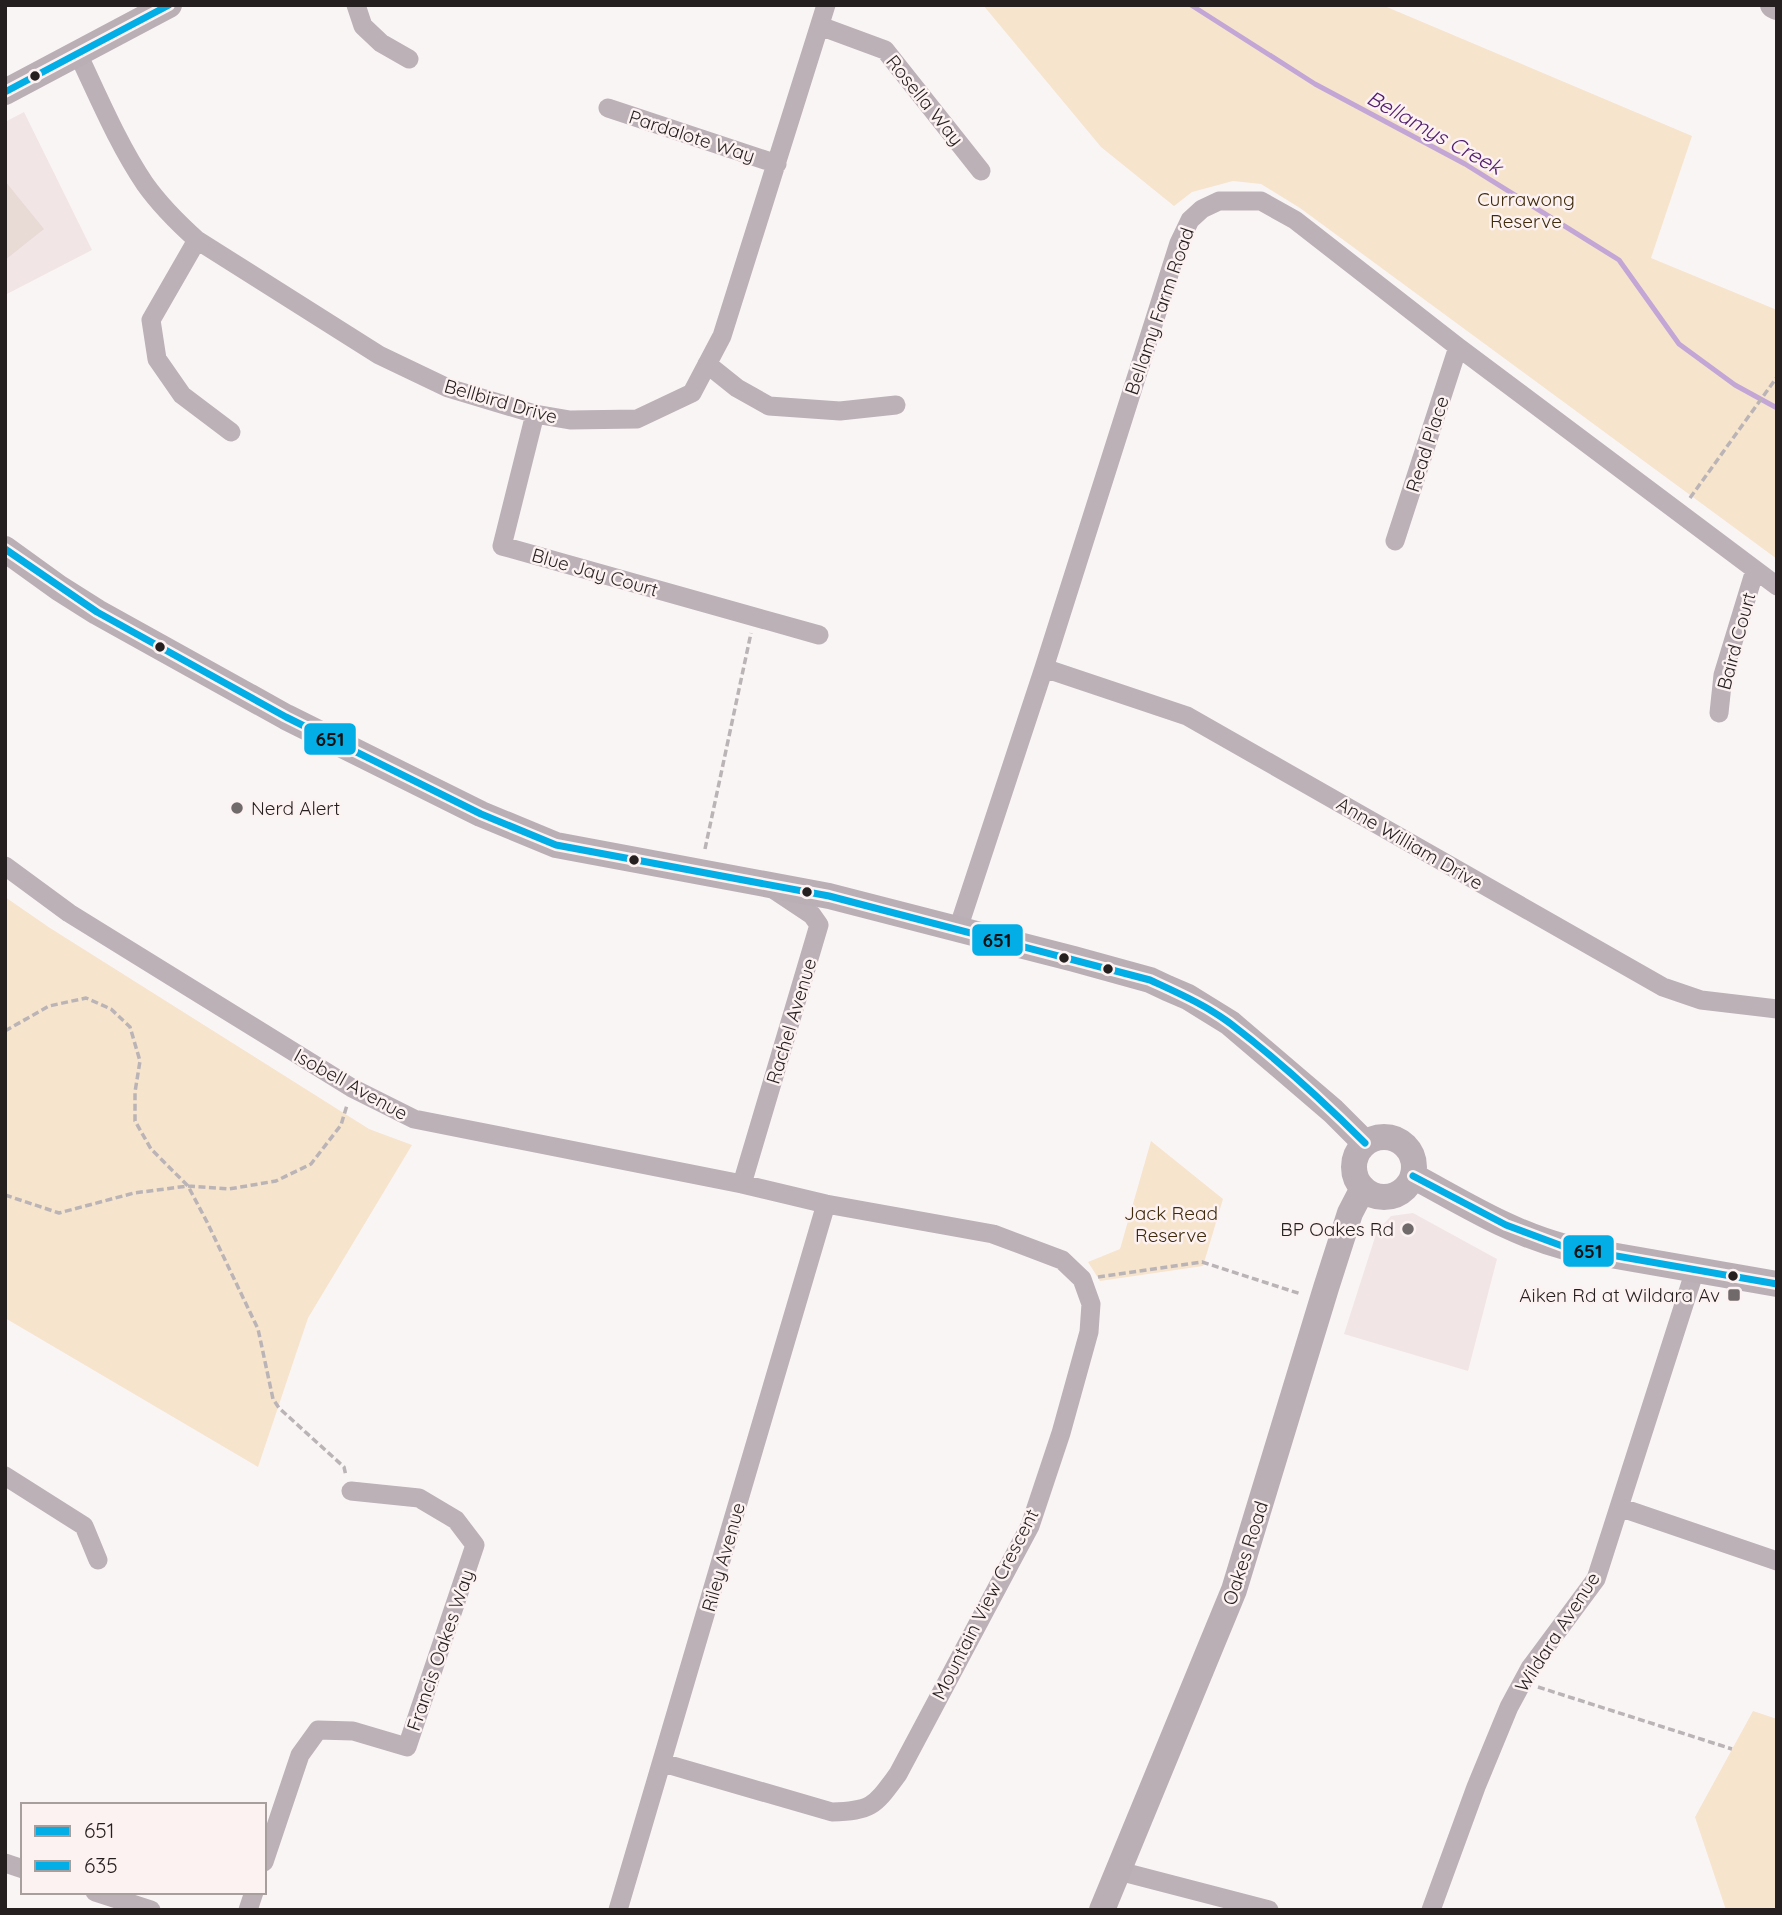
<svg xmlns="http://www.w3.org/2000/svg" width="1782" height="1915" viewBox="0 0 1782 1915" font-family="Quicksand,sans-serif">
  <rect width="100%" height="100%" fill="#faf5f5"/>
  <path fill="#f2e5e5" d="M 24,112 L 92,250 L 5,295 L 5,122 Z
    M 1413,1213 L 1497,1259 L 1468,1371 L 1344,1334 L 1377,1231 L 1391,1216 Z"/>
  <path fill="#f6e4cd" d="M 983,5 L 1382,5 L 1692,136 L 1651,258 L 1777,310 L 1777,559 L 1300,208 L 1261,184 L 1233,181 L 1192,192 L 1174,206 L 1101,147 Z
    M 5,897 L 50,928 L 369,1129 L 412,1145 L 308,1318 L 258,1467 L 5,1318 Z
    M 1151,1141 L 1223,1199 L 1203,1266 L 1100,1281 L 1088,1262 L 1120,1249 Z
    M 1753,1711 L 1777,1719 L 1777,1910 L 1726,1910 L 1695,1817 Z"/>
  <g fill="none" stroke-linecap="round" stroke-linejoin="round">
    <path stroke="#c3a6d5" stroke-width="5" d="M 1191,5 L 1315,84 L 1465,164 L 1619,260 L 1679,344 L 1735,385 L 1777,408"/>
  </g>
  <path fill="#e8dad5" d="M 5,181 L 44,229 L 5,260 Z"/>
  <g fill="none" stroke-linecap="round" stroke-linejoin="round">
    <path stroke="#bbb4b7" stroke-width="3.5" stroke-dasharray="7 3.5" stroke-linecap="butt" d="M 1690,498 L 1777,377
      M 705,849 L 751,633
      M 5,1031 L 49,1006 L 86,998 L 111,1009 L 130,1027 L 140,1061 L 135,1092 L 135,1121 L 151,1149 L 188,1186 L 207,1222 L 258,1329 L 273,1399 L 279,1408 L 344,1467 L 346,1476
      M 5,1195 L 59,1213 L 134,1193 L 188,1186 L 229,1189 L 276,1181 L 311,1164 L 341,1125 L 347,1105
      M 1098,1277 L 1202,1262 L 1301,1294
      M 1538,1687 L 1732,1749"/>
    <path stroke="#bbb1b7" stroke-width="19" d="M 356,5 L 363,26 L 381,43 L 409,59
      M 820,26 L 885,50 L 981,171
      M 78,54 C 99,98 118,144 145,184 C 160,205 178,223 197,240 L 379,355 L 448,388 L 535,414 L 570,420 L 637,419 L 692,393 L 722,336 L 826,5
      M 608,108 L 777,164
      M 197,240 L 151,320 L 157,359 L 182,395 L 231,432
      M 707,364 L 737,388 L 769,406 L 840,411 L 896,405
      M 535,414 L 502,546 L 819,635
      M 1395,541 L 1458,347
      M 1044,668 L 1187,716 L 1663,987 L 1701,1000 L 1777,1009
      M 1719,713 L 1723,675 L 1755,570
      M 5,866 L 69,913 L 352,1088 L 414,1119 L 742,1184 L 826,1204 L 993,1234 L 1062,1260 L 1082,1279 L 1091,1304 L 1089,1332 L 1061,1433 L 1030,1526 L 898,1774 C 875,1805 873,1811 832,1812 L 663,1763
      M 958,929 L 1044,668 L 1179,243 L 1190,220 L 1202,209 L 1219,201 L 1261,201 L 1295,220 L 1458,347 L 1777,586
      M 742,1184 L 819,925 L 812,915 L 773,889
      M 5,1476 L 84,1526 L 98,1560
      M 1619,1507 L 1777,1561
      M 264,1862 L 300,1755 L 318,1730 L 353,1731 L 407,1747 L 475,1545 L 456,1520 L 419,1498 L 351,1491
      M 5,1863 L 23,1869
      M 1119,1871 L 1269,1910
      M 95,1892 L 151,1910
      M 248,1910 L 254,1892
      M 618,1910 L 826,1204
      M 1431,1910 L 1476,1787 L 1509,1707 L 1530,1668 L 1596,1579 L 1695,1270"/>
    <path stroke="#baafb5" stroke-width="26" d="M 1773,5 L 1777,7
      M 5,92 L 169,5
      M 5,549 L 59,588 L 97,612 L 286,717 L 481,814 L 556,845 L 829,896 L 1074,959 L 1150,980 L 1167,988 L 1188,997 L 1230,1023 L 1333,1111 L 1365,1143
      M1354 1167a30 30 0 1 1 60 0a30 30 0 1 1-60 0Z
      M 1413,1176 C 1465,1204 1509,1232 1565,1247 L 1777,1284
      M 1102,1910 L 1234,1590 L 1326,1288 L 1350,1213 L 1363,1188"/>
    <g stroke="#fdf2f2" stroke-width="12">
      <path id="bus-1" d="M 5,549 L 97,612 L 286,717 L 481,814 L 556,845 L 829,896 L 1150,980 C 1178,993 1206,1005 1231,1024 C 1278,1060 1323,1101 1365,1143
        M 1413,1176 L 1506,1225 L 1565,1247 L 1777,1284"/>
    </g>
    <g stroke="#fdf2f2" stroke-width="12">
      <path id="bus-2" d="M 5,92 L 169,5"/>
    </g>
    <use href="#bus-1" stroke="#02aee5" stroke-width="7"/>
    <use href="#bus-2" stroke="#02aee5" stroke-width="7"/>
  </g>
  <g fill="#261f20" stroke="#fdf2f2" stroke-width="2.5">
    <circle cx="35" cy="76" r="6"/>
    <circle cx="160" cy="647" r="6"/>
    <circle cx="634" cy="860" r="6"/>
    <circle cx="807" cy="892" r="6"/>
    <circle cx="1064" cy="958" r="6"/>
    <circle cx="1108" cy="969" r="6"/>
    <circle cx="1733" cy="1276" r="6"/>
  </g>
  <g fill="#706a6b" stroke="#fdf2f2" stroke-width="2.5">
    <circle cx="237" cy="808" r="7"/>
    <circle cx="1408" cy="1229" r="7"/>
    <rect x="1727" y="1288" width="14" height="14" rx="3.5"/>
  </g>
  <g text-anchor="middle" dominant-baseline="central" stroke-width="5" stroke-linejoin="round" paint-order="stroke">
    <g font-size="19" fill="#261f20" stroke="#fdf2f2">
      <text transform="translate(925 100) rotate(51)">Rosella Way</text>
      <text transform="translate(692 136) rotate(18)">Pardalote Way</text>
      <text transform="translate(1159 311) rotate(-71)">Bellamy Farm Road</text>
      <text transform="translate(501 401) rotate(16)">Bellbird Drive</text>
      <text transform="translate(1427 444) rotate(-72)">Read Place</text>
      <text transform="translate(595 572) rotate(16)">Blue Jay Court</text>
      <text transform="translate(1736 641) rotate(-75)">Baird Court</text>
      <text transform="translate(1410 843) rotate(30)">Anne William Drive</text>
      <text transform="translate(791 1021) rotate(-73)">Rachel Avenue</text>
      <text transform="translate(351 1084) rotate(29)">Isobell Avenue</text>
      <text transform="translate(1245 1553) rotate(-72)">Oakes Road</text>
      <text transform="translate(723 1557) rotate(-74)">Riley Avenue</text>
      <text transform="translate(985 1604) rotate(-63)">Mountain View Crescent</text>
      <text transform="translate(1557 1632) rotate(-57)">Wildara Avenue</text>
      <text transform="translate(440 1650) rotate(-71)">Francis Oakes Way</text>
    </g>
    <g font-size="19" fill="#3f2b0c" stroke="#fdf2f2">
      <text x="1526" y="199">Currawong<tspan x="1526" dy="22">Reserve</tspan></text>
      <text x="1171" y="1213">Jack Read<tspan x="1171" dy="22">Reserve</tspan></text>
    </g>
    <g font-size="19" fill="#261f20" stroke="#fdf2f2" text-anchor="end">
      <text x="251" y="808" text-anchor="start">Nerd Alert</text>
      <text x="1394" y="1229">BP Oakes Rd</text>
      <text x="1720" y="1295">Aiken Rd at Wildara Av</text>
    </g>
    <g font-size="21" font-style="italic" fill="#52206f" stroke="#fdf2f2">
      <text transform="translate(1435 132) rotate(29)">Bellamys Creek</text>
    </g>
  </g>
  <g stroke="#fdf2f2" stroke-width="2.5">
    <rect x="303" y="722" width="54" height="34" rx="7" fill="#02aee5"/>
    <rect x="971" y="923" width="53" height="34" rx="7" fill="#02aee5"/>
    <rect x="1562" y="1234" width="53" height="34" rx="7" fill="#02aee5"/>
  </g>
  <g font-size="19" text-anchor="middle" font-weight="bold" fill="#111">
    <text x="330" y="746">651</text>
    <text x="997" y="947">651</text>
    <text x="1588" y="1258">651</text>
  </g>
  <rect width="1782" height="1915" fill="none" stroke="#261f20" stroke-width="14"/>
  <rect x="21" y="1803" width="245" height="91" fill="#fdf2f2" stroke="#a79e9e" stroke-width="2"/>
  <rect x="35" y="1826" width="35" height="10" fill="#02aee5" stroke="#a79e9e" stroke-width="2"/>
  <text x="84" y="1838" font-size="21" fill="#261f20">651</text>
  <rect x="35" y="1861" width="35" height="10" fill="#02aee5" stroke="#a79e9e" stroke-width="2"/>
  <text x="84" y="1873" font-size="21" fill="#261f20">635</text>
</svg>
